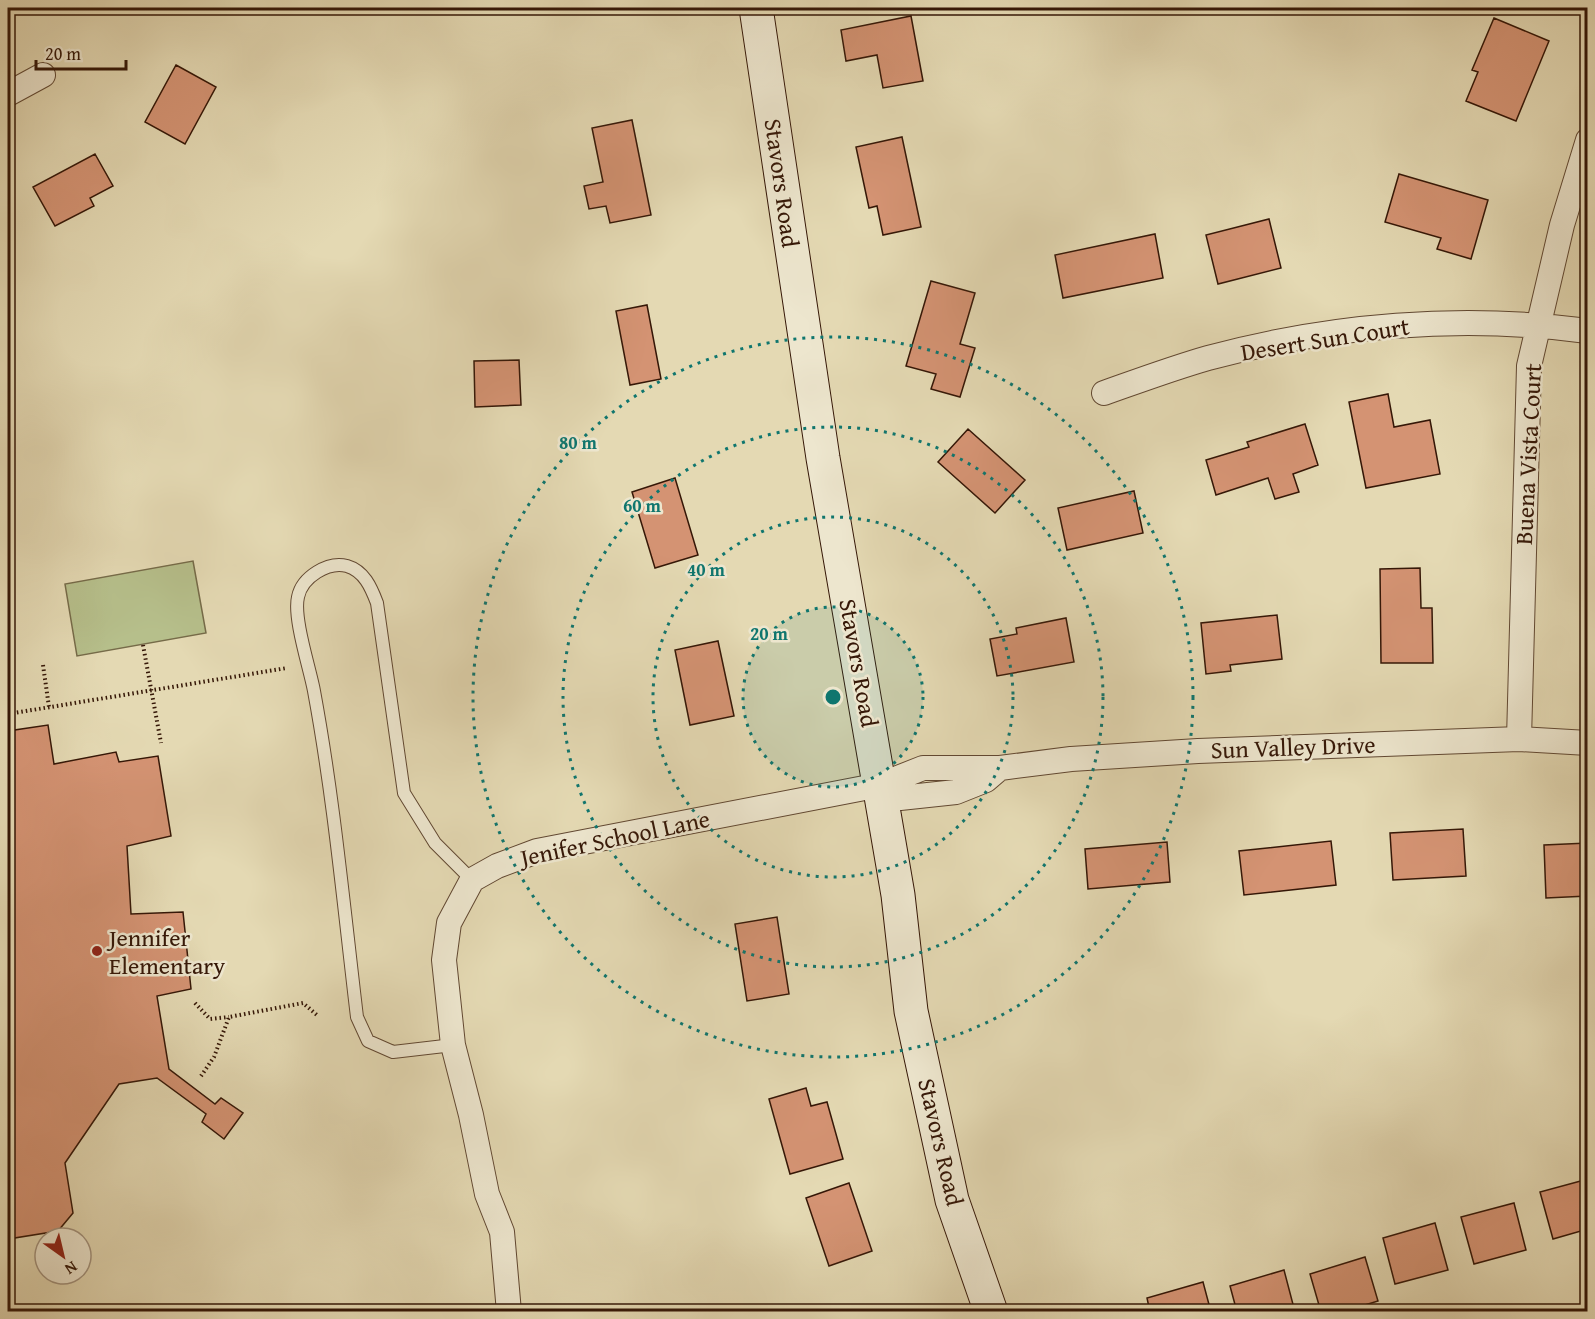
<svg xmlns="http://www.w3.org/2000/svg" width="1595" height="1319" viewBox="0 0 1595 1319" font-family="'Gentium Book Plus',serif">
  <rect width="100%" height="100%" fill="#e4d9b3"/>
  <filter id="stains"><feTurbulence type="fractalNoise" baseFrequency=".00333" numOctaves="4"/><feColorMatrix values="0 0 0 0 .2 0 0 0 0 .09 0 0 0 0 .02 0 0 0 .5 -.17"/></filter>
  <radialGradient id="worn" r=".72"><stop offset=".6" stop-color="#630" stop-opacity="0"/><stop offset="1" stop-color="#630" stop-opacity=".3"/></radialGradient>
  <path fill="#b6bf8b" stroke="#766b49" stroke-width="1.5" d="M 193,561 L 206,633 L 77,656 L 65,584 Z"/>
  <path fill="#d49373" stroke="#351707" stroke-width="1.5" d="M 911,16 L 923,81 L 883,88 L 877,55 L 846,61 L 841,30 Z
    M 1494,18 L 1549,41 L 1516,121 L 1466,101 L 1478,72 L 1472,70 Z
    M 176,65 L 216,87 L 185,144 L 145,122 Z
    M 632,120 L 651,215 L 610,223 L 606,206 L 589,209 L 584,186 L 603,182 L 592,128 Z
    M 902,137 L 921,227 L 883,235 L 877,206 L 869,208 L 856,147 Z
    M 95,154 L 113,186 L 90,198 L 94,206 L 55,226 L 33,187 Z
    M 1399,174 L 1488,200 L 1471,259 L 1437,249 L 1441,238 L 1385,222 Z
    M 1269,219 L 1281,268 L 1218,284 L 1206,235 Z
    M 1155,234 L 1163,278 L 1063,298 L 1055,255 Z
    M 931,281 L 975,293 L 960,344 L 975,348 L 960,397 L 931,389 L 936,374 L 906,366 Z
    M 647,305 L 661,379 L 630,385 L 616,311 Z
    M 519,360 L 521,405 L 475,407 L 474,361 Z
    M 1388,394 L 1394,427 L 1430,420 L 1440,474 L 1366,488 L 1349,402 Z
    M 1305,424 L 1318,465 L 1293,474 L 1299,492 L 1275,499 L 1268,478 L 1216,495 L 1206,460 L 1249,447 L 1247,442 Z
    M 968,429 L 1025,480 L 995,513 L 938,462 Z
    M 675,478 L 698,555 L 655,568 L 632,492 Z
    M 1134,491 L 1143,533 L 1067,550 L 1058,508 Z
    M 1420,568 L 1421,608 L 1432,608 L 1433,663 L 1381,663 L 1380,569 Z
    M 1277,615 L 1282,659 L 1230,665 L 1231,671 L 1206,674 L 1201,623 Z
    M 1066,618 L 1074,662 L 997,676 L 990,639 L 1017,634 L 1016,628 Z
    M 718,641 L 734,716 L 690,725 L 675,650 Z
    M 48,725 L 54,764 L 116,752 L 119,762 L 158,756 L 171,836 L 127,846 L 131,914 L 183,912 L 191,989 L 157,996 L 169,1069 L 215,1104 L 221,1098 L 243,1113 L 224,1139 L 202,1122 L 206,1114 L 157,1078 L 119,1084 L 65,1163 L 73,1213 L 58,1231 L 8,1239 L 8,731 Z
    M 1463,829 L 1466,876 L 1393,880 L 1390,833 Z
    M 1331,841 L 1336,885 L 1244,895 L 1239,851 Z
    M 1167,842 L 1170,882 L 1088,889 L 1085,849 Z
    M 1588,843 L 1588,896 L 1546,898 L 1544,845 Z
    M 777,917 L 789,994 L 747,1001 L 735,924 Z
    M 806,1088 L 811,1106 L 827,1102 L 843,1159 L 790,1174 L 769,1099 Z
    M 1588,1179 L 1588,1229 L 1553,1239 L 1540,1192 Z
    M 849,1183 L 872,1251 L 829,1266 L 806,1198 Z
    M 1514,1203 L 1526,1250 L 1474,1264 L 1461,1217 Z
    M 1435,1223 L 1448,1270 L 1395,1284 L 1383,1238 Z
    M 1365,1257 L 1378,1301 L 1342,1312 L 1321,1312 L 1310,1274 Z
    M 1284,1270 L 1295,1312 L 1237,1312 L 1230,1286 Z
    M 1203,1282 L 1211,1312 L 1150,1312 L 1147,1298 Z"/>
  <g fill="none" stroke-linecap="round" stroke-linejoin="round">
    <g stroke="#614832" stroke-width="14">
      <path id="lane" d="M 453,1045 L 393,1052 L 368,1041 L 357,1017 C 344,909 334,799 314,691 C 310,669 293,618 298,597 C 302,577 328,561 347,566 C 364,571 371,587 377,603 L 404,793 L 435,843 L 472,880"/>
    </g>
    <g stroke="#614832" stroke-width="26">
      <path id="street" d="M 8,94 L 43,75
        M 1104,393 C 1138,381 1173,368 1208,358 C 1330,325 1462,314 1588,331
        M 1519,739 L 1529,366 L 1562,225 L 1588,140
        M 880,785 L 900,798 L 956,792 L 986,780 L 1000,768
        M 509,1312 L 502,1232 L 487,1194 L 471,1115 L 453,1045 L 444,960 L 449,923 L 472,880 L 497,866 L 537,851 L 880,785 L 923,768 L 1000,768 L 1071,759 L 1198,751 L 1519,739 L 1588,743"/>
    </g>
    <g stroke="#351707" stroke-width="35">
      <path id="secondary" d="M 756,8 L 823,458 L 898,895 L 911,1011 L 952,1200 L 991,1312"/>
    </g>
    <path stroke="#351707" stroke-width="4" stroke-dasharray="1.5 3" stroke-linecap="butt" d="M 143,645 L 161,743
      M 43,665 L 49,707
      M 8,714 L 287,668
      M 195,1003 L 210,1019 L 229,1017
      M 201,1076 L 214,1057 L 229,1017 L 303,1003 L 318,1016"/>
    <use href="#lane" stroke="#ede6ce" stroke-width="12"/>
    <use href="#street" stroke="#ede6ce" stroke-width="24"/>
    <use href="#secondary" stroke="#ede6ce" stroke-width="33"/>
  </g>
  <circle cx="833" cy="697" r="90" fill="#0f766e" fill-opacity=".12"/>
  <g fill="none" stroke="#0f766e" stroke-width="3" stroke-dasharray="3 6">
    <circle cx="833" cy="697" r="90"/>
    <circle cx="833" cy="697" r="180"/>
    <circle cx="833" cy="697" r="270"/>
    <circle cx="833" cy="697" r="360"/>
  </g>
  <circle fill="#8f2418" stroke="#ede6ce" stroke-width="2" cx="97" cy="951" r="6"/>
  <g text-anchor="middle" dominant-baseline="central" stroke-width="5" stroke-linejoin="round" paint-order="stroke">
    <g font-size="24" fill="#351707" stroke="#ede6ce">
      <text transform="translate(782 183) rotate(82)">Stavors Road</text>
      <text transform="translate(1325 339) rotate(-9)">Desert Sun Court</text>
      <text transform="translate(1528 454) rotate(-87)">Buena Vista Court</text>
      <text transform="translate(859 663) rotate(80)">Stavors Road</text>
      <text transform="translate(1293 747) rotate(-2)">Sun Valley Drive</text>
      <text transform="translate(615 838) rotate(-12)">Jenifer School Lane</text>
      <text transform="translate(941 1142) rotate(77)">Stavors Road</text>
    </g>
    <g font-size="24" fill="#351707" stroke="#ede6ce" text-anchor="start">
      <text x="109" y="937">Jennifer<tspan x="109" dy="28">Elementary</tspan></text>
    </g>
  </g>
  <circle cx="833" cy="697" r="9" fill="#0f766e" stroke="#ede6ce" stroke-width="3"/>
  <g font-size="18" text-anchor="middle" font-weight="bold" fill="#0f766e" stroke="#ede6ce" stroke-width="5" stroke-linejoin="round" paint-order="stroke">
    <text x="578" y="449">80 m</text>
    <text x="642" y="512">60 m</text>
    <text x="706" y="576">40 m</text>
    <text x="769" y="640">20 m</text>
  </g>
  <rect width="1595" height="1319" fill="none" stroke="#e4d9b3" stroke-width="30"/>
  <rect x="9" y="9" width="1577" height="1301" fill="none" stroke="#351707" stroke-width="3"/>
  <rect x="15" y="15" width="1565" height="1289" fill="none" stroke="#351707" stroke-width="1.5"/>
  <g transform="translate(63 1256) rotate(146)"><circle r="28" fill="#ede6ce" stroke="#a3937e" stroke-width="1.5"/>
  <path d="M0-4.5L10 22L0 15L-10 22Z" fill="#8f2418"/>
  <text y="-9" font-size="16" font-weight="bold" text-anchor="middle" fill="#351707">N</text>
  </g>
  <path d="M36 60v9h90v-9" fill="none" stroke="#351707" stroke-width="3"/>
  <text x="45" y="60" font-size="18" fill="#351707" stroke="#ede6ce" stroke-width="4.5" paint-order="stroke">20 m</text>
  <rect width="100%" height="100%" filter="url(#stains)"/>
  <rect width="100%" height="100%" fill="url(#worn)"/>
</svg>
